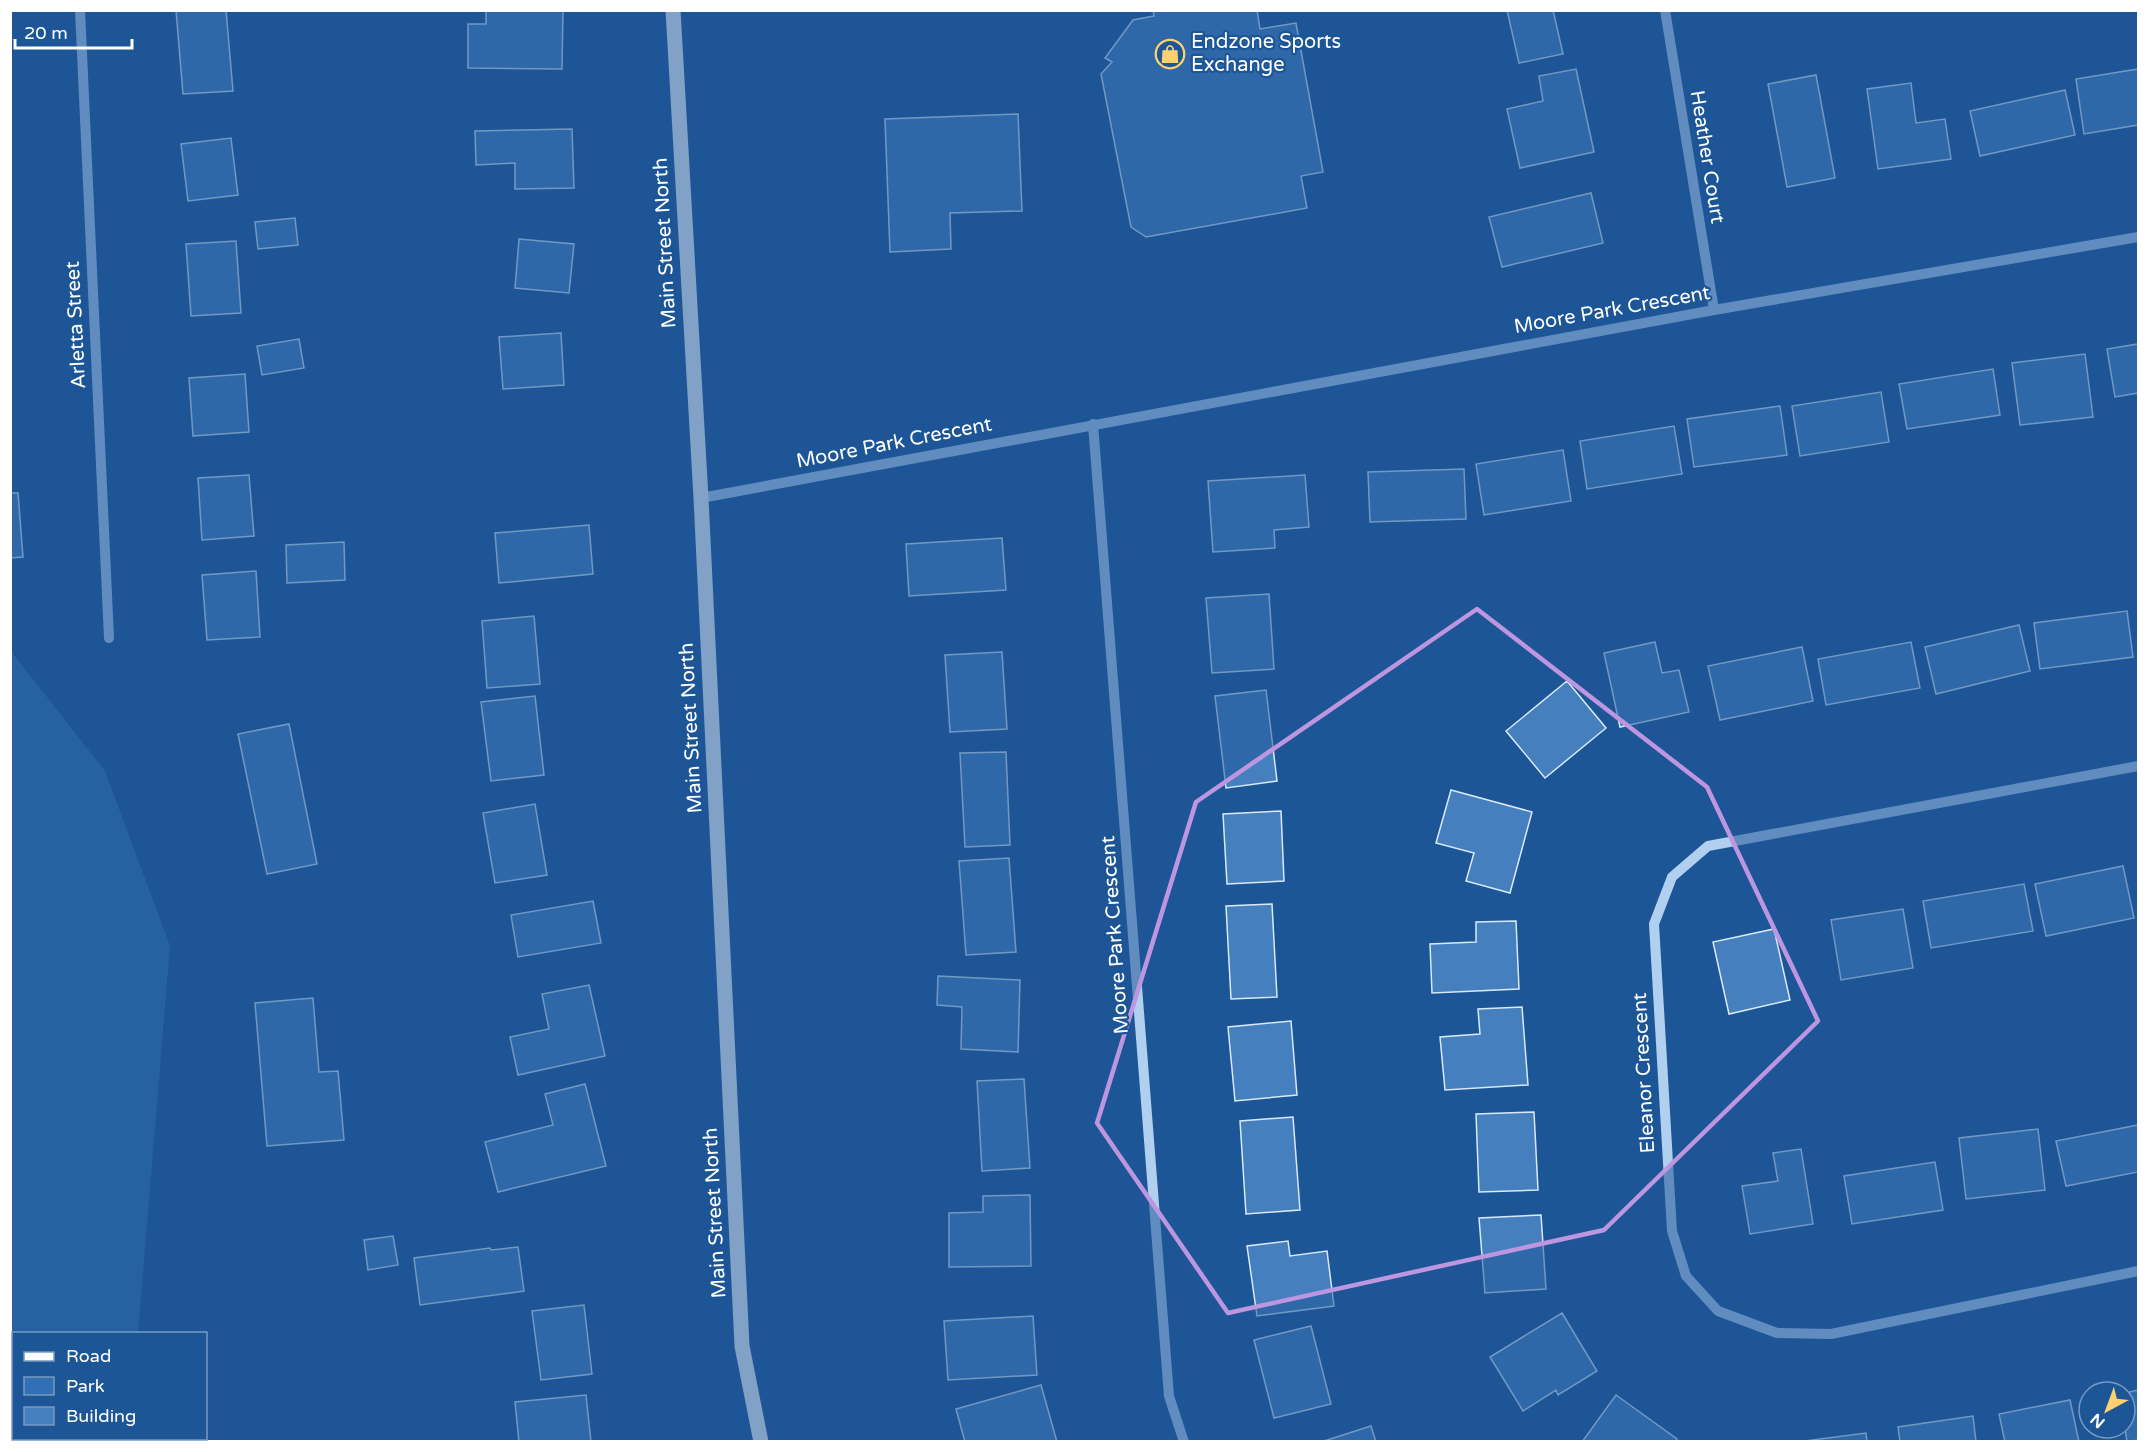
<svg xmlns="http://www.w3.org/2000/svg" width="2149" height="1452" viewBox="0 0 2149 1452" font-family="'Varela Round',sans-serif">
  <rect width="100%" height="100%" fill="#1d5697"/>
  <path fill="#3170b4" d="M 10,650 L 105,771 L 170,946 L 138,1333 L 14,1334 L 13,1366 L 10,1358 Z
    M 195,1438 L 196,1441 L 44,1442 L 43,1439 Z"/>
  <path fill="#457fbd" stroke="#d8e9fb" stroke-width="1.5" d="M 176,10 L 226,10 L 233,91 L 183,94 Z
    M 486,10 L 563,10 L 562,69 L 468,68 L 468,24 L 486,24 Z
    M 1153,10 L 1257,10 L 1260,29 L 1296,23 L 1323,172 L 1301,176 L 1307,208 L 1146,237 L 1131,227 L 1101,74 L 1112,62 L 1105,58 L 1133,20 L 1154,16 Z
    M 1507,10 L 1553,10 L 1563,54 L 1519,63 Z
    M 1576,69 L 1594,152 L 1520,168 L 1507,109 L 1543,101 L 1539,76 Z
    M 2138,69 L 2138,125 L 2084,134 L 2076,79 Z
    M 1816,75 L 1835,178 L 1787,187 L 1768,84 Z
    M 1911,83 L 1916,123 L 1945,119 L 1951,159 L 1878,169 L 1867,89 Z
    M 2065,90 L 2075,135 L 1980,156 L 1970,111 Z
    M 1018,114 L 1022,211 L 950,213 L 951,249 L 890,252 L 885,119 Z
    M 572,129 L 574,188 L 515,189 L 515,163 L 476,165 L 475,131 Z
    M 231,138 L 238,195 L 188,201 L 181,144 Z
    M 1591,193 L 1603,243 L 1502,267 L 1489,217 Z
    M 295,218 L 298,245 L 258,249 L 255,222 Z
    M 519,239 L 574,244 L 569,293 L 515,288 Z
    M 236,241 L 241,313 L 191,316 L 186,244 Z
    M 561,333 L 564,385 L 503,389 L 499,337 Z
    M 299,339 L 304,368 L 262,375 L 257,346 Z
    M 2138,344 L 2138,393 L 2115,397 L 2107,349 Z
    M 2085,354 L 2093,417 L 2020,425 L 2012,363 Z
    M 1993,369 L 2000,415 L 1907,429 L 1899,384 Z
    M 245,374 L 249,432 L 193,436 L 189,378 Z
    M 1881,392 L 1889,442 L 1800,456 L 1792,406 Z
    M 1780,406 L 1787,455 L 1694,467 L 1687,419 Z
    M 1674,426 L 1682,474 L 1587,489 L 1580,441 Z
    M 1563,450 L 1571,501 L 1484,515 L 1476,464 Z
    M 1464,469 L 1466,519 L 1370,522 L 1368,472 Z
    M 249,475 L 254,536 L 202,540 L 198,478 Z
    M 1305,475 L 1309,527 L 1274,530 L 1275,548 L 1213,552 L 1208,481 Z
    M 10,493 L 18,493 L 23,557 L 10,558 Z
    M 589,525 L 593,574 L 499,583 L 495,533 Z
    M 1002,538 L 1006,590 L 909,596 L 906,544 Z
    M 344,542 L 345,580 L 287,583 L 286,545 Z
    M 256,571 L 260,637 L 207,640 L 202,575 Z
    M 1269,594 L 1274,669 L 1212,673 L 1206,598 Z
    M 2127,611 L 2133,657 L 2040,669 L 2034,623 Z
    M 534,616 L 540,684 L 487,688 L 482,621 Z
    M 2019,625 L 2030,671 L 1936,694 L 1925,647 Z
    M 1655,642 L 1662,673 L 1679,670 L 1689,712 L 1620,727 L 1604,653 Z
    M 1911,642 L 1920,688 L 1826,705 L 1818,659 Z
    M 1802,647 L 1813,701 L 1720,720 L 1708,666 Z
    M 1002,652 L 1007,729 L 950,732 L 945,655 Z
    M 1567,681 L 1606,728 L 1545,778 L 1506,731 Z
    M 1266,690 L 1277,781 L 1226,788 L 1215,696 Z
    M 535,696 L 544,775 L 491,781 L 481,702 Z
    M 289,724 L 317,864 L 267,874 L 238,734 Z
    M 1006,752 L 1010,845 L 965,847 L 960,753 Z
    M 1451,790 L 1532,812 L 1510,893 L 1466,881 L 1474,853 L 1436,843 Z
    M 535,804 L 547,875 L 495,883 L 483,813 Z
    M 1281,811 L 1284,881 L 1227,884 L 1223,814 Z
    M 1009,858 L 1016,952 L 966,955 L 959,861 Z
    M 2123,866 L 2134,918 L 2046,936 L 2035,884 Z
    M 2024,884 L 2033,931 L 1931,948 L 1923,901 Z
    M 593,901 L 601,943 L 518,957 L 511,915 Z
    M 1272,904 L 1277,997 L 1231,999 L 1226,906 Z
    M 1903,909 L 1913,968 L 1841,980 L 1831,920 Z
    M 1516,921 L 1519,989 L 1432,993 L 1430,944 L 1476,942 L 1476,922 Z
    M 1774,929 L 1790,1000 L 1729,1014 L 1713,942 Z
    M 938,976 L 1020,980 L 1018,1052 L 961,1049 L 962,1007 L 937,1005 Z
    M 589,985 L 605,1056 L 518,1075 L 510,1037 L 549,1029 L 542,994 Z
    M 313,998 L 319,1072 L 338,1071 L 344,1140 L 267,1146 L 255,1003 Z
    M 1522,1007 L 1528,1085 L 1445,1090 L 1440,1037 L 1480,1034 L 1478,1009 Z
    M 1291,1021 L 1297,1095 L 1235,1101 L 1228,1027 Z
    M 1024,1079 L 1030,1168 L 982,1171 L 977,1081 Z
    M 585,1084 L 606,1166 L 498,1192 L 485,1142 L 553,1125 L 545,1094 Z
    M 1534,1112 L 1538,1190 L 1479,1192 L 1476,1114 Z
    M 1293,1117 L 1300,1210 L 1246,1214 L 1240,1121 Z
    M 2138,1125 L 2138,1172 L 2066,1186 L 2056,1141 Z
    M 2038,1129 L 2045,1190 L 1966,1199 L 1959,1138 Z
    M 1801,1149 L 1813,1224 L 1750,1234 L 1742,1186 L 1778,1181 L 1773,1153 Z
    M 1935,1162 L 1943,1210 L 1852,1224 L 1844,1176 Z
    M 1030,1195 L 1031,1266 L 949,1267 L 949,1213 L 983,1212 L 983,1196 Z
    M 1541,1215 L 1546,1289 L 1485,1293 L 1479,1218 Z
    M 393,1236 L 398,1265 L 368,1270 L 364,1240 Z
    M 1288,1241 L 1290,1256 L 1327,1251 L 1334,1306 L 1257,1316 L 1247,1246 Z
    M 518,1247 L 524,1291 L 420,1305 L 414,1258 L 490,1248 L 491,1250 Z
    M 584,1305 L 592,1374 L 541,1380 L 532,1311 Z
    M 1562,1313 L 1597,1371 L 1558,1395 L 1556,1390 L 1523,1411 L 1490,1357 Z
    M 1033,1316 L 1037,1375 L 948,1380 L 944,1321 Z
    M 1311,1326 L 1331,1404 L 1274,1418 L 1254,1340 Z
    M 1041,1385 L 1057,1442 L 965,1442 L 956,1409 Z
    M 2138,1390 L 2138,1440 L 2127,1442 L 2125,1428 L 2125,1393 Z
    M 586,1395 L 591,1442 L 519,1442 L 515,1402 Z
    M 1616,1395 L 1677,1439 L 1675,1442 L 1582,1442 Z
    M 2070,1400 L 2079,1442 L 2005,1442 L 1999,1414 Z
    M 1973,1416 L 1976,1442 L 1900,1442 L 1898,1427 Z
    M 1371,1426 L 1376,1442 L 1321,1442 Z
    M 1866,1433 L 1867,1442 L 1797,1442 Z"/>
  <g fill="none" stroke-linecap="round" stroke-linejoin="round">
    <path stroke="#b1cfef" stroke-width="10" d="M 80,10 L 109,638
      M 1665,10 L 1714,310
      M 1093,424 L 1169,1396 L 1184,1442
      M 701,498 L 1714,310 L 2138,237
      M 2138,766 L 1708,846 L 1672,877 L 1654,924 L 1672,1231 L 1686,1276 L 1718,1311 L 1777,1333 L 1831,1334 L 2138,1271"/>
    <path stroke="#fafcff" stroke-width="15" d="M 673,10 L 701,498 L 742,1346 L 761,1442"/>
  </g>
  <path d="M0 0H2149V1452H0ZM 1477,609 L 1707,787 L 1818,1021 L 1604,1230 L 1228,1313 L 1097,1123 L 1196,802 Z" fill="#1d5697" fill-opacity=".55" fill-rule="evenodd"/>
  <path fill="none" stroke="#bd96df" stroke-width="4.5" stroke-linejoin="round" d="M 1477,609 L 1707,787 L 1818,1021 L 1604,1230 L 1228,1313 L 1097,1123 L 1196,802 Z"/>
  <defs>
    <g id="shop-ring" transform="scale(1.5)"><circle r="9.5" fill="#1d5697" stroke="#fed170" stroke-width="1.5"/><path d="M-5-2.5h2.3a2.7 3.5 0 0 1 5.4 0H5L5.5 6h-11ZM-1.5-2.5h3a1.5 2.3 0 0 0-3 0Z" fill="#fed170"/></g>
  </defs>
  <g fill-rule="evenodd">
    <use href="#shop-ring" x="1170" y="54"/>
  </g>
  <g text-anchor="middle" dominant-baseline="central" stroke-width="4.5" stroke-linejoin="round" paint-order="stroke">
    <g font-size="20" fill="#fff" stroke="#1d5697" text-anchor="start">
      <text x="1191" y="42">Endzone Sports<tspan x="1191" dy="23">Exchange</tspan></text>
    </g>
    <g font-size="20" fill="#fff" stroke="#1d5697">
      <text transform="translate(1707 157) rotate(81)">Heather Court</text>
      <text transform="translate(665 243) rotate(-93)">Main Street North</text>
      <text transform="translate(1612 310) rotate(-10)">Moore Park Crescent</text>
      <text transform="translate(76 325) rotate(-93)">Arletta Street</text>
      <text transform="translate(894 443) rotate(-11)">Moore Park Crescent</text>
      <text transform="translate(691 728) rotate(-93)">Main Street North</text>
      <text transform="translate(1115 935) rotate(-94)">Moore Park Crescent</text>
      <text transform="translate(1644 1073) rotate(-93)">Eleanor Crescent</text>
      <text transform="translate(715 1213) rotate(-93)">Main Street North</text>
    </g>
  </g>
  <rect width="2149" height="1452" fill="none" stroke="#ffffff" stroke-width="24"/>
  <rect x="12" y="1332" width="195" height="108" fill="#1d5697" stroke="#779ac1" stroke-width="1.5"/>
  <rect x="24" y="1352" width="30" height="9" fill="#fafcff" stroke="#779ac1" stroke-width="1.5"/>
  <text x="66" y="1362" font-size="18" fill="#ffffff">Road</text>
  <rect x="24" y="1377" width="30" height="18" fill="#3170b4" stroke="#779ac1" stroke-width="1.5"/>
  <text x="66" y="1392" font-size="18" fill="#ffffff">Park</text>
  <rect x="24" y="1407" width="30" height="18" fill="#457fbd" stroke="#779ac1" stroke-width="1.5"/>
  <text x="66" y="1422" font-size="18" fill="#ffffff">Building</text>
  <g transform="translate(2107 1410) rotate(221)"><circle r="28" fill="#1d5697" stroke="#779ac1" stroke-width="1.5"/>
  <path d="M0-4.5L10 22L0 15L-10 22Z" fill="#fed170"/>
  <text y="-9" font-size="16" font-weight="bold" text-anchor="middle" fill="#ffffff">N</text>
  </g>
  <path d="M15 39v9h117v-9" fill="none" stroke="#ffffff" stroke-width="3"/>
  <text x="24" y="39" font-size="18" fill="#ffffff" stroke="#1d5697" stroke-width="4.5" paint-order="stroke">20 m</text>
</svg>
